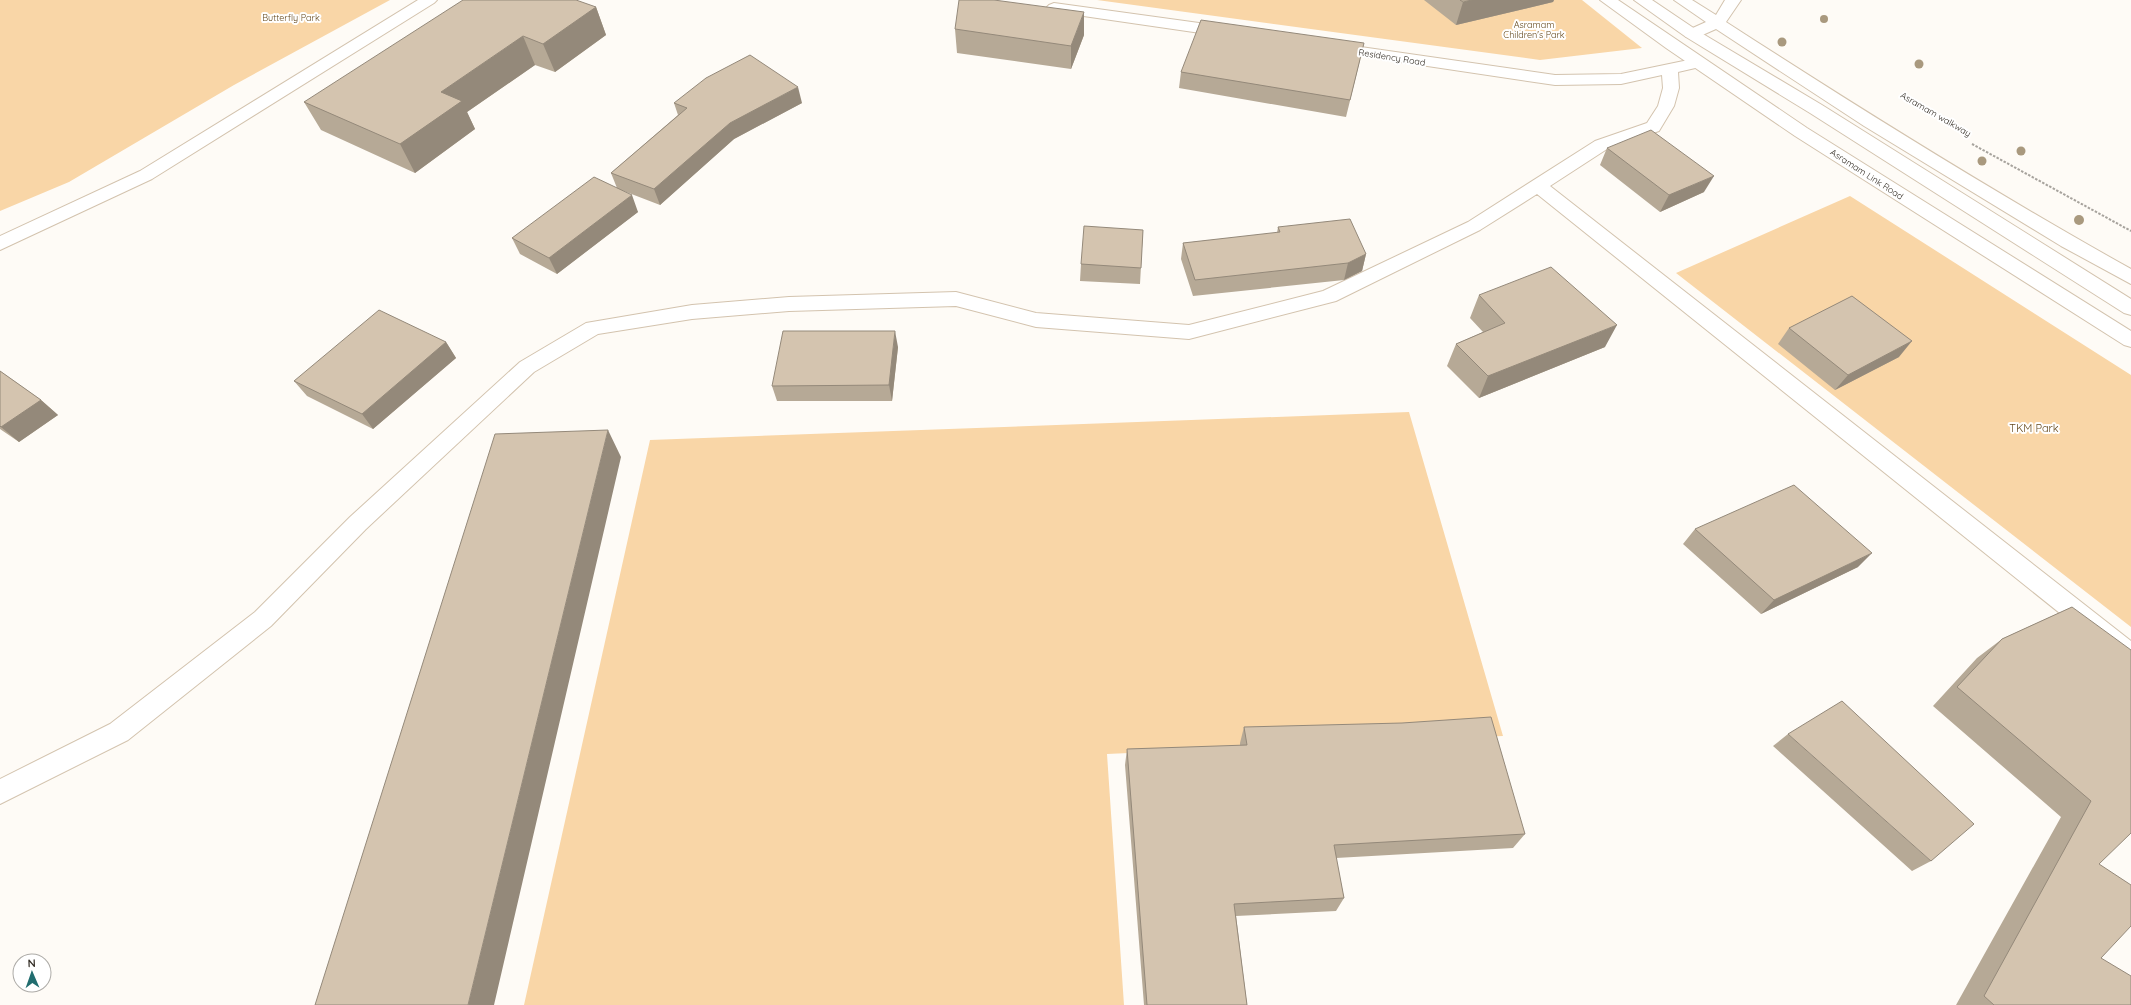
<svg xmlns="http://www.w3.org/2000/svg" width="2131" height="1005" viewBox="0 0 2131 1005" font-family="Quicksand,sans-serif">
  <rect width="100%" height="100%" fill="#fefbf6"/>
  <path fill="#f9d6a7" d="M 0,0 L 390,0 L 234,85 L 69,182 L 0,211 Z
    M 1097,0 L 1582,0 L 1642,48 L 1540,60 Z
    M 1850,196 L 2131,375 L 2131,627 L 1676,273 Z
    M 1409,412 L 1503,736 L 1107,754 L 1124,1005 L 524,1005 L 650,440 Z"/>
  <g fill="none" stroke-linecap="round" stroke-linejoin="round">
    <g stroke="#d3c3ae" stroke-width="2">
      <path id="street" d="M 418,0 L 437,0 L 434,3 L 152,179 L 0,250 L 0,236 L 140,171 Z
        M 1674,0 L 1692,0 L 1716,15 L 1725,0 L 1741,0 L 1726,22 C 1859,108 1993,192 2131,269 L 2131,284 L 2061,246 L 1864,126 L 1716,29 L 1698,37 L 1686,37 L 1684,34 L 1686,31 L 1706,22 Z
        M 1054,3 L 1228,27 L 1234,29 L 1236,32 L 1234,35 L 1228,37 L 1049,11 L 1046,8 L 1049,5 Z
        M 1333,43 L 1555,75 L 1621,74 L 1698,58 L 1704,60 L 1706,63 L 1704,66 L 1678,72 L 1679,88 L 1674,106 L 1659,131 L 1607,149 L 1550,186 L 2131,641 L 2131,666 L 2122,663 L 1537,194 L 1480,230 L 1336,301 L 1189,339 L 1036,327 L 956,306 L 789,311 L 692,319 L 598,334 L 534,372 L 366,529 L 271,626 L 128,740 L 0,804 L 0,779 L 110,724 L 255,612 L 350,517 L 520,362 L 586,323 L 692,305 L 789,297 L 956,292 L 1036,313 L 1189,325 L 1323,291 L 1468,222 L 1595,141 L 1647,123 L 1658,106 L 1663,88 L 1662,75 L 1621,84 L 1555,85 L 1327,51 L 1325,48 L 1327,45 Z"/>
    </g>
    <g stroke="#d3c3ae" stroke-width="2">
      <path id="secondary" d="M 1600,0 L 1618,0 L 1807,128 L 2131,331 L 2131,347 L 2124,345 L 1795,136 L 1666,48 Z
        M 1634,0 L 1652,0 L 1698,31 L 1822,105 L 2131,299 L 2131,315 L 2124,313 L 1810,113 L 1686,37 Z"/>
    </g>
    <path stroke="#a7a39d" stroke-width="2" stroke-dasharray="2.5 1.5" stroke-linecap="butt" d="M 1972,144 L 2131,231"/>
    <use href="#street" fill="#fff" fill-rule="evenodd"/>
    <use href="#secondary" fill="#fff" fill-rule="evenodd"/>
  </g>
  <g fill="#a9997e">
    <circle cx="1824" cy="19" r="4"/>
    <circle cx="1782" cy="42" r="4.5"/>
    <circle cx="1919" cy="64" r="4.5"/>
    <circle cx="2021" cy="151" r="4.5"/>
    <circle cx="1982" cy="161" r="4.5"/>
    <circle cx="2079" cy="220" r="5"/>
  </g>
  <path fill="#b6a996" d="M 1424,0 L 1554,0 L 1553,2 L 1456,25 Z
    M 596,7 L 606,35 L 555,72 L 535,65 L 467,112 L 475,129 L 415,173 L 321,130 L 304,102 Z
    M 955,29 L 1084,35 L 1071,69 L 957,53 Z
    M 1360,60 L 1346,117 L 1179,88 L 1181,72 Z
    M 674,103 L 802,103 L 734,139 L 660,205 L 621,190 L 638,212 L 557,274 L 520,254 L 512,238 L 617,188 L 611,173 L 678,115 Z
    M 1607,148 L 1704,192 L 1660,212 L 1600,165 Z
    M 1278,227 L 1366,254 L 1362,271 L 1344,280 L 1193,296 L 1181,259 L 1183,243 L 1277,233 Z
    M 1143,230 L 1140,284 L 1080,281 L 1081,264 Z
    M 1479,295 L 1605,347 L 1479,398 L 1447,366 L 1456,344 L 1483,332 L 1470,318 Z
    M 1789,328 L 1899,357 L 1835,390 L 1778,344 Z
    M 446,342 L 456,358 L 373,429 L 307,396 L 294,381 Z
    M 898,347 L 892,401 L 777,401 L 772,386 Z
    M 0,371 L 41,400 L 58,415 L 19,442 L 0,429 Z
    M 1695,529 L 1858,567 L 1761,614 L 1683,544 Z
    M 2072,607 L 2099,864 L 2101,958 L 2131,1005 L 1956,1005 L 2061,817 L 1933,706 L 1977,658 L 2002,639 Z
    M 1244,727 L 1525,834 L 1513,848 L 1336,858 L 1344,898 L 1336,911 L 1236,916 L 1247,1005 L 1144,1005 L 1125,765 L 1127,749 L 1240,746 L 1240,743 Z
    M 1788,734 L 1931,861 L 1912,871 L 1773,746 Z"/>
  <path fill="#94897a" d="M 1472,0 L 1554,0 L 1553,2 L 1456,25 L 1463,2 Z
    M 596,7 L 606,35 L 555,72 L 543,44 Z
    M 1084,12 L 1084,35 L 1071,69 L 1071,46 Z
    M 523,36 L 535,65 L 467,112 L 475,129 L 415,173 L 400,144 L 441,92 Z
    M 798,87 L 802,103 L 734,139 L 660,205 L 654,189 L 730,123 Z
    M 1714,176 L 1704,192 L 1660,212 L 1669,195 Z
    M 632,195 L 638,212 L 557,274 L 549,258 Z
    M 1366,254 L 1362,271 L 1344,280 L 1348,263 Z
    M 1617,325 L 1605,347 L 1479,398 L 1488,376 Z
    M 895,331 L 898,347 L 892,401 L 889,385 Z
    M 1912,341 L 1899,357 L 1835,390 L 1848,375 Z
    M 446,342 L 456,358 L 373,429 L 362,414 Z
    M 41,400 L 58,415 L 19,442 L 1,427 Z
    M 608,430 L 621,457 L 494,1005 L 468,1005 Z
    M 1872,553 L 1858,567 L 1761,614 L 1774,600 Z"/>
  <path fill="#d4c4af" stroke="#94897a" d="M 463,0 L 576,0 L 596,7 L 543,44 L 523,36 L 441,92 L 462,101 L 400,144 L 304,102 Z
    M 959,0 L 994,0 L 1084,12 L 1071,46 L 955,29 Z
    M 1460,0 L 1472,0 L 1463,2 Z
    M 1201,20 L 1364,43 L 1350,100 L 1181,72 Z
    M 750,55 L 798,87 L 730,123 L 654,189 L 611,173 L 687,108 L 674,103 L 706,78 Z
    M 1651,130 L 1714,176 L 1669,195 L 1607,148 Z
    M 594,177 L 632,195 L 549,258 L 512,238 Z
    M 1350,219 L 1366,254 L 1348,263 L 1195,280 L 1183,243 L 1280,232 L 1278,227 Z
    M 1084,226 L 1143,230 L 1141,268 L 1081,264 Z
    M 1551,267 L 1617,325 L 1488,376 L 1456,344 L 1505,323 L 1479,295 Z
    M 1852,296 L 1912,341 L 1848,375 L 1789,328 Z
    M 379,310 L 446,342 L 362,414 L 294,381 Z
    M 783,331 L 895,331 L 889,385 L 772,386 Z
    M 0,371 L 41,400 L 1,427 L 0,426 Z
    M 608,430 L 468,1005 L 315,1005 L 495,434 Z
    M 1794,485 L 1872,553 L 1774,600 L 1695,529 Z
    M 2072,607 L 2131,650 L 2131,833 L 2099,864 L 2131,885 L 2131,926 L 2101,958 L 2131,976 L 2131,1005 L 1994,1005 L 1984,996 L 2091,801 L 1957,687 L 2002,639 Z
    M 1842,701 L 1974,824 L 1931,861 L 1788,734 Z
    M 1491,717 L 1525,834 L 1334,845 L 1344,898 L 1234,904 L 1247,1005 L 1147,1005 L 1127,749 L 1247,745 L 1244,727 L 1402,723 Z"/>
  <g text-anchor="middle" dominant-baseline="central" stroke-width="4" stroke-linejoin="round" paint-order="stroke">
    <g font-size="9" fill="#64481c" stroke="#fff">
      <text x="291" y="17">Butterfly Park</text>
      <text x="1534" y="24">Asramam<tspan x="1534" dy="10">Children's Park</tspan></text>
    </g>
    <g font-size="9" fill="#322c24" stroke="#fff">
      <text transform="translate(1392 57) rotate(9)">Residency Road</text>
      <text transform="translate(1936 114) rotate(30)">Asramam walkway</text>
      <text transform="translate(1867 174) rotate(33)">Asramam Link Road</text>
    </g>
    <g font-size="11" fill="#64481c" stroke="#fff">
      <text x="2034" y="428">TKM Park</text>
    </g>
  </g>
  <g transform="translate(32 973) rotate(358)"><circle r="19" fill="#ffffff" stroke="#adaba7"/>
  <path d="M0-3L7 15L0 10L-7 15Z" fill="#216d6f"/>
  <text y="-6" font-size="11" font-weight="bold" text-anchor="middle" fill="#322c24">N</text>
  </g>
</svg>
